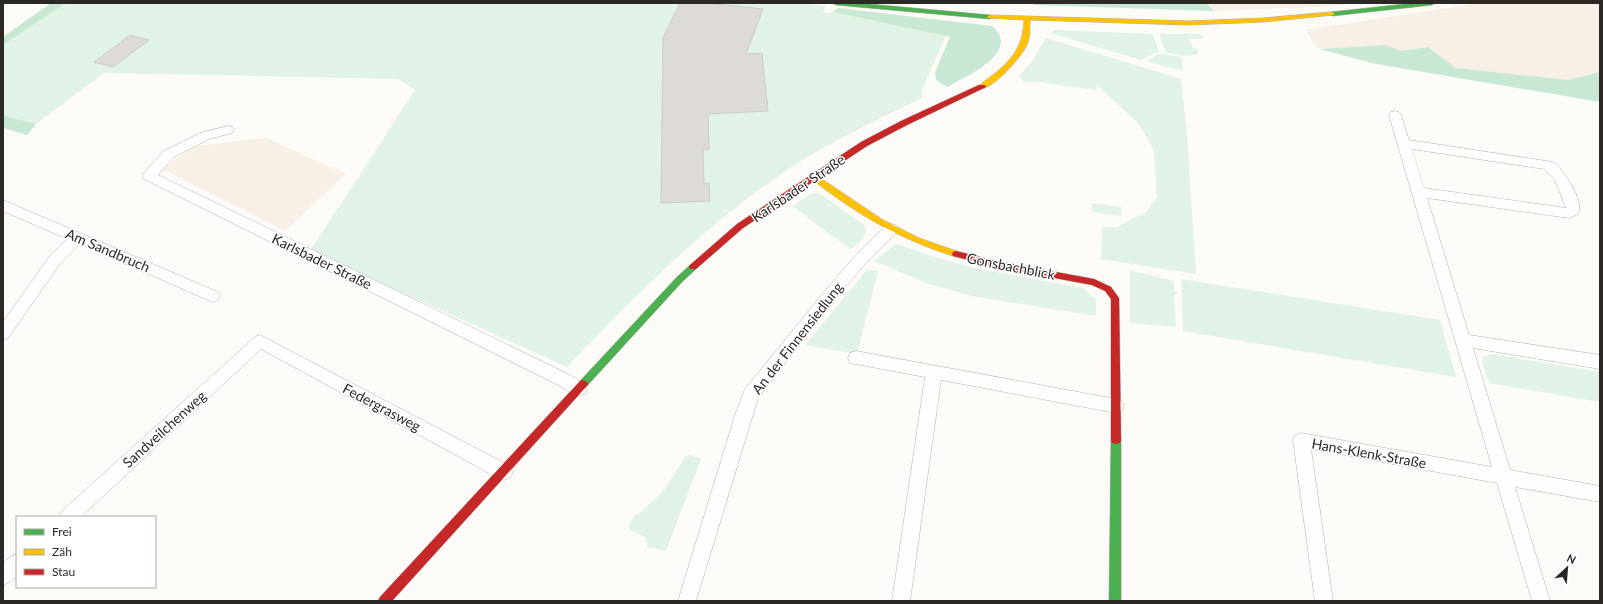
<svg xmlns="http://www.w3.org/2000/svg" width="1603" height="604" viewBox="0 0 1603 604" font-family="Lato,sans-serif">
  <rect width="100%" height="100%" fill="#fdfbf8"/>
  <path fill="#f8efe6" d="M 1206,3 L 1359,3 L 1319,7 L 1214,11 Z
    M 1480,3 L 1600,3 L 1600,72 L 1567,80 L 1456,68 L 1428,47 L 1401,51 L 1386,45 L 1319,49 L 1305,30 Z
    M 266,138 L 346,174 L 285,231 L 162,169 L 195,146 Z"/>
  <path fill="#e0f3e6" d="M 66,3 L 797,3 L 826,6 L 823,13 L 833,12 L 946,36 L 922,90 L 922,98 C 870,123 818,147 771,181 C 695,235 631,300 567,367 L 310,251 L 415,90 L 398,79 L 104,73 L 36,124 L 3,115 L 3,45 Z
    M 1055,30 L 1153,34 L 1159,52 L 1156,52 L 1141,60 L 1050,33 Z
    M 1159,34 L 1201,34 L 1203,39 L 1189,39 L 1193,48 L 1198,49 L 1198,54 L 1187,56 L 1166,53 Z
    M 1046,38 L 1181,79 L 1187,136 L 1196,274 L 1101,259 L 1102,227 L 1117,227 L 1146,212 L 1157,197 L 1154,150 L 1139,124 L 1096,84 L 1096,90 L 1038,82 L 1024,82 L 1019,76 L 1031,63 Z
    M 1158,54 L 1182,57 L 1183,71 L 1147,61 Z
    M 814,193 L 822,195 L 864,225 C 870,236 858,243 851,249 L 825,231 L 793,206 L 807,196 Z
    M 1092,203 L 1121,207 L 1122,216 L 1092,212 Z
    M 898,244 L 928,255 L 974,268 L 1083,288 L 1096,299 L 1096,316 L 972,296 L 926,283 L 874,261 L 894,245 Z
    M 867,270 L 878,271 L 857,354 L 805,345 Z
    M 1130,270 L 1174,281 L 1174,291 L 1177,292 L 1177,294 L 1174,294 L 1176,327 L 1130,323 Z
    M 1181,279 L 1440,320 L 1456,377 L 1183,331 Z
    M 1492,354 L 1600,372 L 1600,402 L 1489,383 L 1482,362 L 1483,357 Z
    M 690,455 L 701,459 L 666,551 L 647,547 L 646,538 C 635,529 620,534 636,514 L 638,515 L 664,490 L 686,456 Z"/>
  <path fill="#c9e7d5" d="M 51,3 L 66,3 L 3,45 L 3,37 Z
    M 1032,3 L 1206,3 L 1214,11 L 1034,5 Z
    M 838,8 L 992,26 C 1023,52 965,77 947,87 L 936,80 L 935,72 L 950,37 L 833,12 Z
    M 1386,45 L 1401,51 L 1428,47 L 1456,68 L 1567,80 L 1600,72 L 1600,102 L 1376,64 L 1319,49 Z
    M 3,115 L 36,124 L 27,135 L 3,128 Z"/>
  <path fill="#dddad8" stroke="#ceccc9" d="M 680,3 L 708,3 L 763,9 L 746,54 L 762,53 L 768,111 L 708,114 L 709,150 L 703,150 L 704,184 L 709,183 L 710,201 L 661,203 L 663,38 Z
    M 130,35 L 149,40 L 113,67 L 94,62 Z"/>
  <g fill="none" stroke-linecap="round" stroke-linejoin="round">
    <g stroke="#b3b1ae" stroke-width="1">
      <path id="street" d="M 1395,111 L 1399,112 L 1401,115 L 1409,140 L 1553,162 C 1563,169 1585,201 1578,214 L 1569,218 L 1427,198 L 1469,335 L 1600,355 L 1600,369 L 1473,348 L 1510,470 L 1600,486 L 1600,502 L 1515,487 L 1550,601 L 1532,601 L 1497,483 L 1311,449 L 1333,601 L 1315,601 L 1293,440 L 1295,435 L 1301,433 L 1492,467 L 1389,115 L 1391,112 ZM 1412,149 L 1544,169 L 1555,180 L 1566,208 L 1424,188 Z
        M 228,126 L 232,127 L 234,130 L 232,133 L 209,139 L 174,157 L 158,175 L 570,375 L 585,384 L 587,389 L 585,394 C 575,397 567,390 558,385 L 144,179 L 142,176 L 144,173 L 164,151 L 200,133 Z
        M 3,200 L 218,292 L 220,296 L 218,300 L 213,302 L 208,300 L 80,244 L 59,265 L 8,338 L 3,340 L 3,322 L 49,257 L 67,239 L 3,211 Z
        M 891,224 L 896,225 L 898,229 L 896,233 L 866,263 L 839,294 L 758,398 L 696,601 L 678,601 L 736,412 L 745,389 L 829,286 L 856,255 L 886,225 Z
        M 260,335 L 510,466 L 513,472 L 510,478 L 504,480 L 498,478 L 261,349 L 81,517 L 59,517 L 62,511 L 255,337 Z
        M 856,351 L 1116,399 L 1122,401 L 1124,406 L 1122,411 L 1116,413 L 941,380 L 910,601 L 892,601 L 925,377 L 850,363 L 848,358 L 850,353 Z
        M 17,554 L 17,576 L 10,582 L 3,585 L 3,563 L 10,557 Z"/>
    </g>
    <g stroke="#b3b1ae" stroke-width="1">
      <path id="fast" d="M 833,3 L 858,3 L 990,15 L 993,17 L 990,19 L 836,5 Z
        M 1414,3 L 1435,3 L 1432,5 L 1332,16 L 1329,14 L 1332,12 Z
        M 693,264 L 696,265 L 697,267 L 696,269 L 682,282 L 586,387 L 583,388 L 580,387 L 578,384 L 580,381 L 676,278 L 690,265 Z
        M 1116,436 L 1120,437 L 1121,440 L 1121,601 L 1109,601 L 1111,440 L 1112,437 Z"/>
    </g>
    <g stroke="#b3b1ae" stroke-width="1">
      <path id="slow" d="M 1332,12 L 1334,13 L 1334,15 L 1263,22 L 1189,25 L 1030,20 C 1030,29 1030,37 1027,45 C 1022,56 992,91 979,89 L 978,87 C 982,82 988,79 993,75 C 1013,59 1023,46 1024,20 L 988,18 L 987,17 L 990,15 L 1189,21 L 1263,18 Z
        M 813,173 L 883,220 L 919,238 L 959,252 L 960,254 L 959,256 L 956,257 C 899,239 858,215 810,178 L 809,176 L 810,174 Z"/>
    </g>
    <g stroke="#b3b1ae" stroke-width="1">
      <path id="jam" d="M 979,85 L 985,85 L 986,87 L 907,125 L 867,146 L 743,228 L 696,269 L 690,269 L 689,267 L 690,265 L 737,224 L 861,142 L 901,121 Z
        M 956,251 L 996,261 L 1094,279 L 1111,287 L 1119,298 L 1121,440 L 1120,443 L 1116,444 L 1112,443 L 1111,440 L 1111,299 L 1105,291 L 1092,285 L 996,267 L 953,256 L 952,254 L 953,252 Z
        M 583,380 L 586,381 L 588,384 L 586,387 L 392,601 L 378,601 L 380,597 L 580,381 Z"/>
    </g>
    <use href="#street" fill="#fffefe" fill-rule="evenodd"/>
    <use href="#fast" fill="#4caf50" fill-rule="evenodd"/>
    <use href="#slow" fill="#ffc107" fill-rule="evenodd"/>
    <use href="#jam" fill="#c62828" fill-rule="evenodd"/>
  </g>
  <g text-anchor="middle" dominant-baseline="central" stroke-width="3" stroke-linejoin="round" paint-order="stroke">
    <g font-size="14" fill="#2b2825" stroke="#fff">
      <text transform="translate(798 188) rotate(-34)">Karlsbader Straße</text>
      <text transform="translate(108 250) rotate(23)">Am Sandbruch</text>
      <text transform="translate(322 261) rotate(26)">Karlsbader Straße</text>
      <text transform="translate(1011 266) rotate(11)">Gonsbachblick</text>
      <text transform="translate(797 338) rotate(-52)">An der Finnensiedlung</text>
      <text transform="translate(382 407) rotate(28)">Federgrasweg</text>
      <text transform="translate(164 429) rotate(-42)">Sandveilchenweg</text>
      <text transform="translate(1369 453) rotate(10)">Hans-Klenk-Straße</text>
    </g>
  </g>
  <rect width="1603" height="604" fill="none" stroke="#2b2825" stroke-width="8"/>
  <rect x="16" y="516" width="140" height="72" fill="#ffffff" stroke="#aaa9a8"/>
  <rect x="24" y="529" width="20" height="6" fill="#4caf50" stroke="#aaa9a8"/>
  <text x="52" y="536" font-size="12" fill="#2b2825">Frei</text>
  <rect x="24" y="549" width="20" height="6" fill="#ffc107" stroke="#aaa9a8"/>
  <text x="52" y="556" font-size="12" fill="#2b2825">Zäh</text>
  <rect x="24" y="569" width="20" height="6" fill="#c62828" stroke="#aaa9a8"/>
  <text x="52" y="576" font-size="12" fill="#2b2825">Stau</text>
  <g transform="translate(1567 568) rotate(26)" stroke="#ffffff" stroke-width="3" paint-order="stroke">
  <path d="M0-3L7 15L0 10L-7 15Z" fill="#2b2825"/>
  <text y="-6" font-size="11" font-weight="bold" text-anchor="middle" fill="#2b2825">N</text>
  </g>
</svg>
